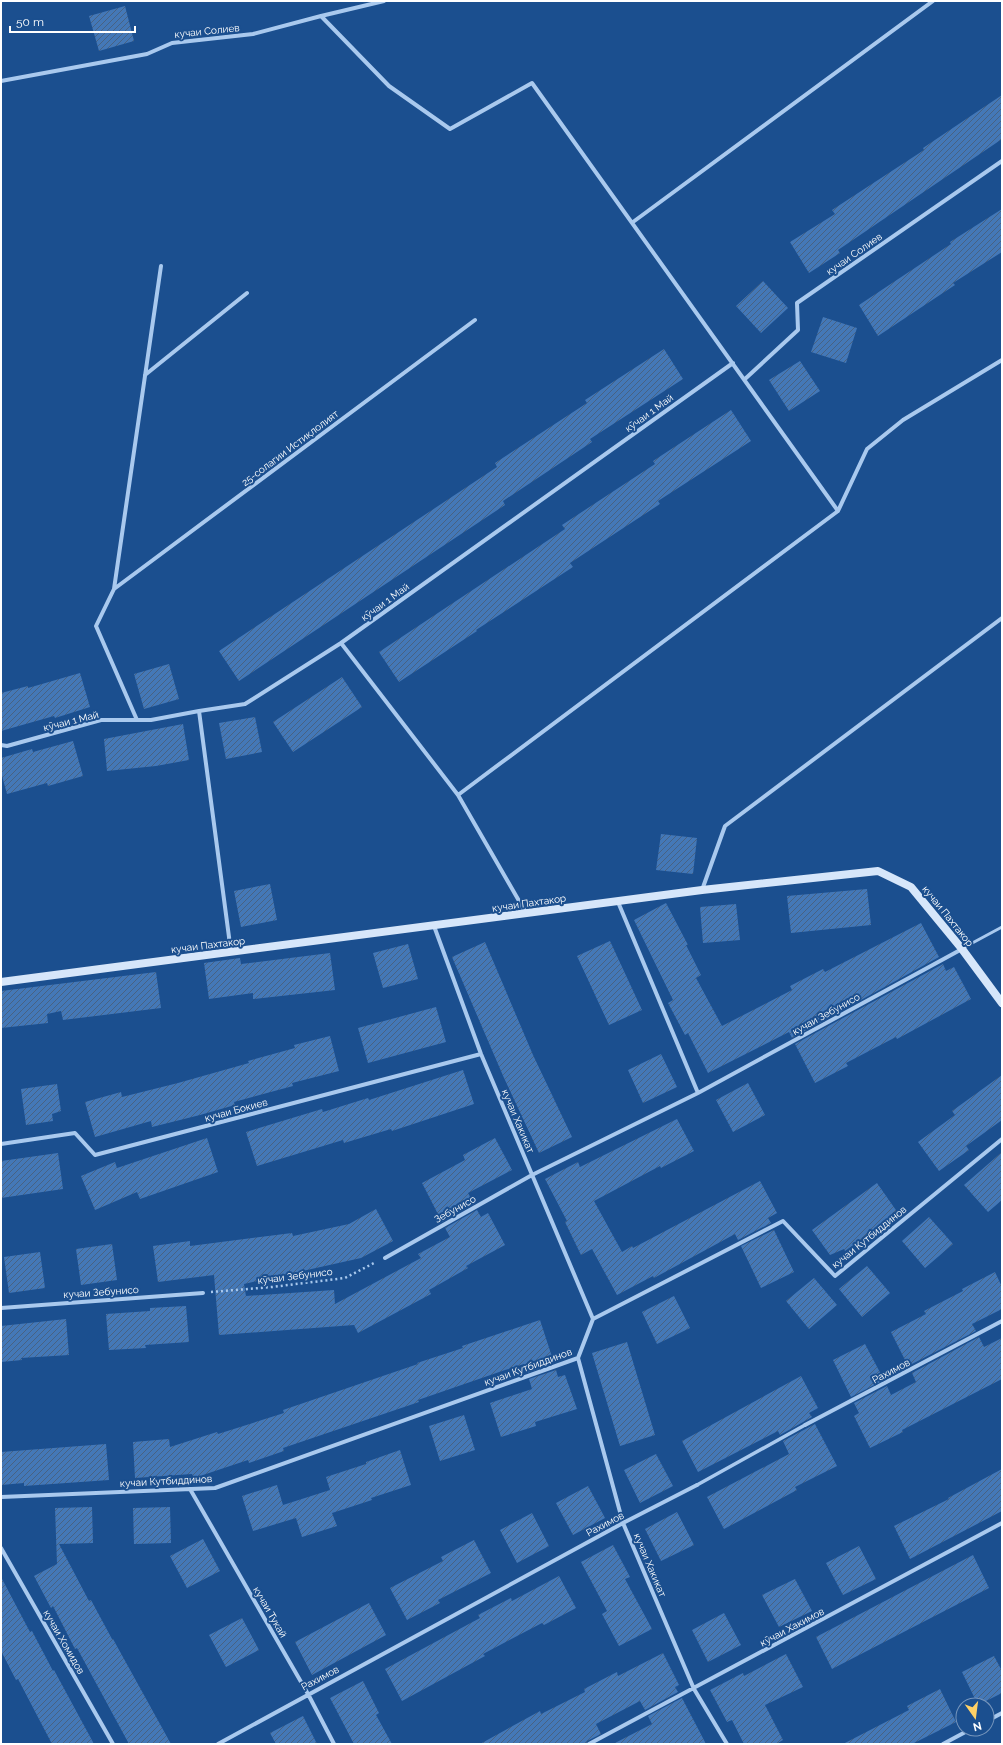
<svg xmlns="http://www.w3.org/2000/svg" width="1003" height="1745" viewBox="0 0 1003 1745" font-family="Raleway,sans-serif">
  <defs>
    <pattern id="building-hatch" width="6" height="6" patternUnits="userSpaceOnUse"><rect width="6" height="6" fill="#4478b7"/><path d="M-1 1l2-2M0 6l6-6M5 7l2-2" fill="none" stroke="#486282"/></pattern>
  </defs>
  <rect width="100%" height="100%" fill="#1b4f8f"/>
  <path fill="url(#building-hatch)" d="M 125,6 L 134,41 L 99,51 L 89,16 Z
    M 1002,95 L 1002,139 L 838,250 L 840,253 L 809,273 L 790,242 L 835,214 L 832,210 L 924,150 L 923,148 Z
    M 1002,209 L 1002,252 L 953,283 L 955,285 L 878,336 L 859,305 L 951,244 L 950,242 Z
    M 763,281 L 788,308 L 761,333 L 736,306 Z
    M 823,317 L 857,328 L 846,363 L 811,352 Z
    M 664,349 L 683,379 L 590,439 L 592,442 L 503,501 L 505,505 L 239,681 L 219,651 L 497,467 L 495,463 L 587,403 L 585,400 Z
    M 800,361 L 820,391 L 789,411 L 769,380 Z
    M 731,410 L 751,441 L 658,501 L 660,504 L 570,563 L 573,567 L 476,630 L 477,631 L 399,682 L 379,652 L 565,529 L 562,525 L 655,464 L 653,461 Z
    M 169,664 L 179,699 L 144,709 L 134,674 Z
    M 80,673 L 90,707 L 55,718 L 54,716 L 1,731 L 1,693 L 28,686 L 28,688 Z
    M 342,677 L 362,707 L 293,752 L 273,722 Z
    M 255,717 L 262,752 L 226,759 L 219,723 Z
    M 183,724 L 189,760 L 156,766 L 107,771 L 104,739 Z
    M 73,741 L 83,776 L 48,786 L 47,783 L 7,794 L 1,772 L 1,758 L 32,749 L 33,752 Z
    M 661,834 L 697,838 L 693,874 L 656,870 Z
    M 270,884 L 277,920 L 241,927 L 234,891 Z
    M 867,889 L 871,925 L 791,933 L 787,896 Z
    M 666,903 L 688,945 L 686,945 L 701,975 L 696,978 L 722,1026 L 792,990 L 790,986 L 823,969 L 825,972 L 921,923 L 939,957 L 792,1038 L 789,1032 L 708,1073 L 688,1033 L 685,1035 L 668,1003 L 673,1000 L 634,920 Z
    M 736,904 L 740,940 L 703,943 L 700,907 Z
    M 610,941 L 642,1010 L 609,1025 L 577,956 Z
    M 485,942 L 533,1055 L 572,1137 L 539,1153 L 504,1078 L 452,957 Z
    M 408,944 L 418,979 L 383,988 L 373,953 Z
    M 330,953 L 335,990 L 253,999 L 253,993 L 209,999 L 204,963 L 240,958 L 241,964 Z
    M 943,964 L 946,971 L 954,967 L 971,999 L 897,1039 L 896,1037 L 846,1063 L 848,1066 L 815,1083 L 795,1044 Z
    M 156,972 L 161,1008 L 63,1020 L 61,1011 L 47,1014 L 48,1023 L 1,1028 L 1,991 Z
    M 436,1007 L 446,1042 L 368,1063 L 358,1028 Z
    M 330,1036 L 339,1071 L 292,1083 L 293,1086 L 234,1102 L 235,1105 L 200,1115 L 152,1127 L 151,1121 L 95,1137 L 85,1102 L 121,1092 L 122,1097 L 178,1083 L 249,1063 L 248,1061 L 295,1048 L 294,1045 Z
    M 661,1054 L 677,1087 L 643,1103 L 628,1070 Z
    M 463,1070 L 474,1104 L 392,1131 L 391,1129 L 344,1143 L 343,1140 L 257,1166 L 246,1132 L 322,1109 L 323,1112 L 368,1098 L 369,1100 Z
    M 1002,1075 L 1002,1120 L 966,1146 L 969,1150 L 939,1171 L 918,1142 L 955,1115 L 952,1111 Z
    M 748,1083 L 765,1115 L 733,1132 L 716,1100 Z
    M 57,1084 L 61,1111 L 52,1114 L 53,1121 L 26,1125 L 21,1089 Z
    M 677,1119 L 694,1151 L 661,1168 L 660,1166 L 594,1201 L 622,1252 L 632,1246 L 633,1248 L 760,1181 L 777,1213 L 768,1218 L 771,1223 L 738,1240 L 735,1234 L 654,1278 L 653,1276 L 617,1295 L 592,1249 L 581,1255 L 565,1222 L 567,1221 L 545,1179 L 578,1162 L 580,1167 Z
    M 207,1138 L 218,1172 L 140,1199 L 137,1192 L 95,1210 L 81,1176 L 115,1162 L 117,1168 Z
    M 495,1138 L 512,1170 L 468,1193 L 474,1204 L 442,1222 L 422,1183 L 465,1160 L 463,1155 Z
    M 1002,1152 L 1002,1200 L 988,1212 L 964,1185 Z
    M 58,1153 L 63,1189 L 1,1198 L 1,1161 Z
    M 877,1183 L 898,1213 L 845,1251 L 844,1249 L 830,1255 L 812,1230 Z
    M 376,1209 L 393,1241 L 361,1258 L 244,1284 L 246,1296 L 334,1290 L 335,1304 L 421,1258 L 418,1254 L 450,1237 L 445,1228 L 477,1210 L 481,1217 L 488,1213 L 505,1245 L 466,1266 L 468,1268 L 429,1290 L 431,1294 L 358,1333 L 354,1325 L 219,1335 L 214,1275 L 158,1282 L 153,1246 L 190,1241 L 190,1246 L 292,1233 L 293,1236 L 349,1224 Z
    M 929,1217 L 953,1244 L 925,1268 L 902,1241 Z
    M 774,1230 L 794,1272 L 761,1288 L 741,1246 Z
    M 112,1244 L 117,1280 L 81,1285 L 76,1249 Z
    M 40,1252 L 45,1288 L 9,1293 L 4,1257 Z
    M 867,1266 L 890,1293 L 862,1317 L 839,1289 Z
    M 995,1272 L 1002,1287 L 1002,1309 L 972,1324 L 976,1331 L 908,1366 L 891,1332 L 926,1314 L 924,1311 L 963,1291 L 962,1289 Z
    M 814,1278 L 837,1305 L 809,1329 L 786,1301 Z
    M 674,1296 L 690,1328 L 657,1344 L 642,1312 Z
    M 186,1306 L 189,1342 L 145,1345 L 146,1348 L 109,1350 L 106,1314 L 150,1311 L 150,1308 Z
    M 66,1319 L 69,1355 L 21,1358 L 22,1360 L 1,1362 L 1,1326 Z
    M 540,1320 L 554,1363 L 527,1373 L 524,1364 L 505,1370 L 418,1400 L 419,1402 L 283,1448 L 284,1451 L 249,1463 L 248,1460 L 194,1478 L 192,1474 L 135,1478 L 133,1442 L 169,1439 L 170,1447 L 217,1432 L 218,1434 L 284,1413 L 283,1410 L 418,1364 L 417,1363 L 463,1348 L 462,1346 Z
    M 979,1337 L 984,1347 L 1002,1338 L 1002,1379 L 902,1430 L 903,1432 L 870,1448 L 854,1416 L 859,1413 L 854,1403 L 887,1386 L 891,1395 L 916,1382 L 912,1373 Z
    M 627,1342 L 655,1435 L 620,1446 L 592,1353 Z
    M 865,1344 L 884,1380 L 851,1397 L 833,1360 Z
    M 556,1370 L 558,1377 L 565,1375 L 577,1409 L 535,1422 L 536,1426 L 501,1437 L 490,1403 L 532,1389 L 529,1379 Z
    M 801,1376 L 818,1408 L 809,1413 L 812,1417 L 780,1435 L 778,1431 L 698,1472 L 682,1441 Z
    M 464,1415 L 475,1450 L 440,1461 L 429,1426 Z
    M 815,1424 L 837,1466 L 795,1487 L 797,1490 L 724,1529 L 707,1497 L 789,1454 L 783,1441 Z
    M 106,1444 L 109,1480 L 24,1486 L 24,1483 L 1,1485 L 1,1452 Z
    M 400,1450 L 411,1485 L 371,1498 L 372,1500 L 332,1513 L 337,1526 L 302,1537 L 296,1518 L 253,1531 L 242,1496 L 277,1485 L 283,1505 L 330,1490 L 326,1477 L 366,1464 L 366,1462 Z
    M 656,1454 L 673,1486 L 640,1503 L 624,1470 Z
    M 1002,1469 L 1002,1511 L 910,1559 L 894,1526 L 949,1499 L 948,1498 Z
    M 588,1486 L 605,1518 L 573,1535 L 556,1503 Z
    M 92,1507 L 93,1543 L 59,1544 L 89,1601 L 91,1600 L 112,1639 L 113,1639 L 171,1744 L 129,1744 L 77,1648 L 75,1649 L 53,1606 L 51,1608 L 34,1576 L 57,1564 L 55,1508 Z
    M 170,1507 L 171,1543 L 134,1544 L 133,1508 Z
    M 677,1512 L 694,1545 L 661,1561 L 645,1529 Z
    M 532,1513 L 549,1546 L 517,1563 L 500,1530 Z
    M 203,1539 L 220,1571 L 187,1588 L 170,1556 Z
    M 474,1540 L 491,1573 L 438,1600 L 440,1603 L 407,1620 L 390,1588 L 443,1561 L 441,1557 Z
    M 613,1545 L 630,1577 L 625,1579 L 652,1629 L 619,1646 L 602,1614 L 607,1611 L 581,1562 Z
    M 859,1546 L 876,1579 L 843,1595 L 826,1563 Z
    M 973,1555 L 989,1588 L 832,1669 L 816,1637 Z
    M 559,1576 L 576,1608 L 544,1625 L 542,1623 L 483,1654 L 485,1656 L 402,1701 L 385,1669 L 480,1618 L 478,1615 L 511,1598 L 512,1601 Z
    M 1,1577 L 30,1632 L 32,1631 L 53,1671 L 54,1670 L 94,1744 L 52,1744 L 18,1679 L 16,1680 L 1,1651 Z
    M 795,1579 L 812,1611 L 779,1627 L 762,1595 Z
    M 369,1603 L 386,1635 L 312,1675 L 295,1642 Z
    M 724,1613 L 741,1645 L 708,1662 L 692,1630 Z
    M 242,1618 L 259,1650 L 226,1667 L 209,1635 Z
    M 663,1653 L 679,1685 L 675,1687 L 678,1692 L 645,1710 L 640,1701 L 596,1724 L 601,1734 L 587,1741 L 586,1744 L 480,1744 L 540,1711 L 541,1714 L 585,1692 L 584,1689 L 617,1672 L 618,1676 Z
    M 786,1654 L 803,1687 L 765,1705 L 783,1740 L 776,1744 L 744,1744 L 732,1720 L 727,1722 L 710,1690 L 743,1673 L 744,1676 Z
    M 994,1656 L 1002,1671 L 1002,1693 L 978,1705 L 962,1672 Z
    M 363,1681 L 379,1713 L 376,1715 L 392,1744 L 354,1744 L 330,1698 Z
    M 940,1689 L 956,1722 L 912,1744 L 843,1744 L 909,1710 L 907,1706 Z
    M 682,1698 L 706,1744 L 613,1744 L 652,1724 L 648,1716 Z
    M 303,1716 L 317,1744 L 276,1744 L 270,1733 Z"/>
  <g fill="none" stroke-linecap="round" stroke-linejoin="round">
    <path stroke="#a9c9ee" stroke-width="2.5" stroke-dasharray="2 3" stroke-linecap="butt" d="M 211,1292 L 272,1287 L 345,1278 L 376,1262"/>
    <path stroke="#a9c9ee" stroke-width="3" d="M 963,948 L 1002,927"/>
    <path stroke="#a9c9ee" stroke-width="3.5" d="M 697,1485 L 805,1425"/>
    <path stroke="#a9c9ee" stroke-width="4" d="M 321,16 L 384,1
      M 1,81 L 147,54 L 172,43 L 253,34 L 321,16 L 389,86 L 450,129 L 532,83 L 838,511
      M 633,222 L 933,1
      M 145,375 L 247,293
      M 745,379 L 798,330 L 797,303 L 1002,161
      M 114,589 L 475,320
      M 341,643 L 458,795 L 526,913
      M 199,711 L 231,952
      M 137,720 L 96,626 L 114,589 L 161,266
      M 1,745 L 7,746 L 101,720 L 151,720 L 199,711 L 245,704 L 341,643 L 733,363
      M 458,795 L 838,511 L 867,449 L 903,420 L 1002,360
      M 702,890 L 725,826 L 1002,618
      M 618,902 L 698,1093
      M 434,926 L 481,1054 L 593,1319
      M 1,1144 L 75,1133 L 95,1155 L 481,1054
      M 385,1258 L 532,1175 L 698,1093 L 962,949
      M 1,1308 L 203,1293
      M 578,1358 L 623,1523 L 694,1689 L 727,1744
      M 805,1425 L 1002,1321
      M 190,1489 L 308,1694 L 334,1744
      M 1,1497 L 215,1488 L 578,1358 L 593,1319 L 783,1221 L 835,1276 L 1002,1139
      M 1,1548 L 113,1744
      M 987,1721 L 1002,1713
      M 218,1744 L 623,1523 L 697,1485
      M 589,1744 L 1002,1523
      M 943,1744 L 971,1729"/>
    <path stroke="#d6e6fa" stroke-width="8" d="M 1,982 L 702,890 L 878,871 L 911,887 L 962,949 L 1002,1003"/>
  </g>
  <g text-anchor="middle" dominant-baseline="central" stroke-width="4" stroke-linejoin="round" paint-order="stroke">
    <g font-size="10" fill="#fff" stroke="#1b4f8f">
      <text transform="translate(207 31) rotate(-6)">кучаи Солиев</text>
      <text transform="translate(854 254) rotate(-35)">кучаи Солиев</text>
      <text transform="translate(649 413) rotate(-36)">кӯчаи 1 Май</text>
      <text transform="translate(290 448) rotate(-37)">25-солагии Истиқлолият</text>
      <text transform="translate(385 602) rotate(-36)">кӯчаи 1 Май</text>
      <text transform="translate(71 721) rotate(-14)">кӯчаи 1 Май</text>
      <text transform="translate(529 903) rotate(-8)">кучаи Пахтакор</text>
      <text transform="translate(948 916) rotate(51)">кучаи Пахтакор</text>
      <text transform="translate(208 945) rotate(-7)">кучаи Пахтакор</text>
      <text transform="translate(826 1014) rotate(-29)">кучаи Зебунисо</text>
      <text transform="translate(236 1110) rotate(-15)">кучаи Бокиев</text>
      <text transform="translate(518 1121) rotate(67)">кучаи Хакикат</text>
      <text transform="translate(455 1209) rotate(-29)">Зебунисо</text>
      <text transform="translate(869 1237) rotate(-39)">кучаи Кутбиддинов</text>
      <text transform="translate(295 1276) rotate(-7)">кӯчаи Зебунисо</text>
      <text transform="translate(101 1292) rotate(-4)">кучаи Зебунисо</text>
      <text transform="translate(528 1367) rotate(-20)">кучаи Кутбиддинов</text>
      <text transform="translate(891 1371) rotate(-28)">Рахимов</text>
      <text transform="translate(166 1481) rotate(-3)">кучаи Кутбиддинов</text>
      <text transform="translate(605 1524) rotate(-28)">Рахимов</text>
      <text transform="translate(650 1565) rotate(67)">кучаи Хакикат</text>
      <text transform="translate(270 1612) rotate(60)">кучаи Тукай</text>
      <text transform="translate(792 1627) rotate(-28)">кӯчаи Хакимов</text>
      <text transform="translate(64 1642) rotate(60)">кучаи Хомидов</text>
      <text transform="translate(320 1678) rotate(-28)">Рахимов</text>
    </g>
  </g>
  <rect width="1003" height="1745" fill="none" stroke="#ffffff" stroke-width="4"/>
  <g transform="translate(975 1717) rotate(166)"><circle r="19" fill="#1b4f8f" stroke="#7695bc"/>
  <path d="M0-3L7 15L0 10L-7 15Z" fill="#ffd166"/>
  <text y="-6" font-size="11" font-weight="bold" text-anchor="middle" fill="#ffffff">N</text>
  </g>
  <path d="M10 26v6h125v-6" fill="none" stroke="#ffffff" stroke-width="2"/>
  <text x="16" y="26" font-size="12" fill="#ffffff" stroke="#1b4f8f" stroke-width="3" paint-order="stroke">50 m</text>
</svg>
